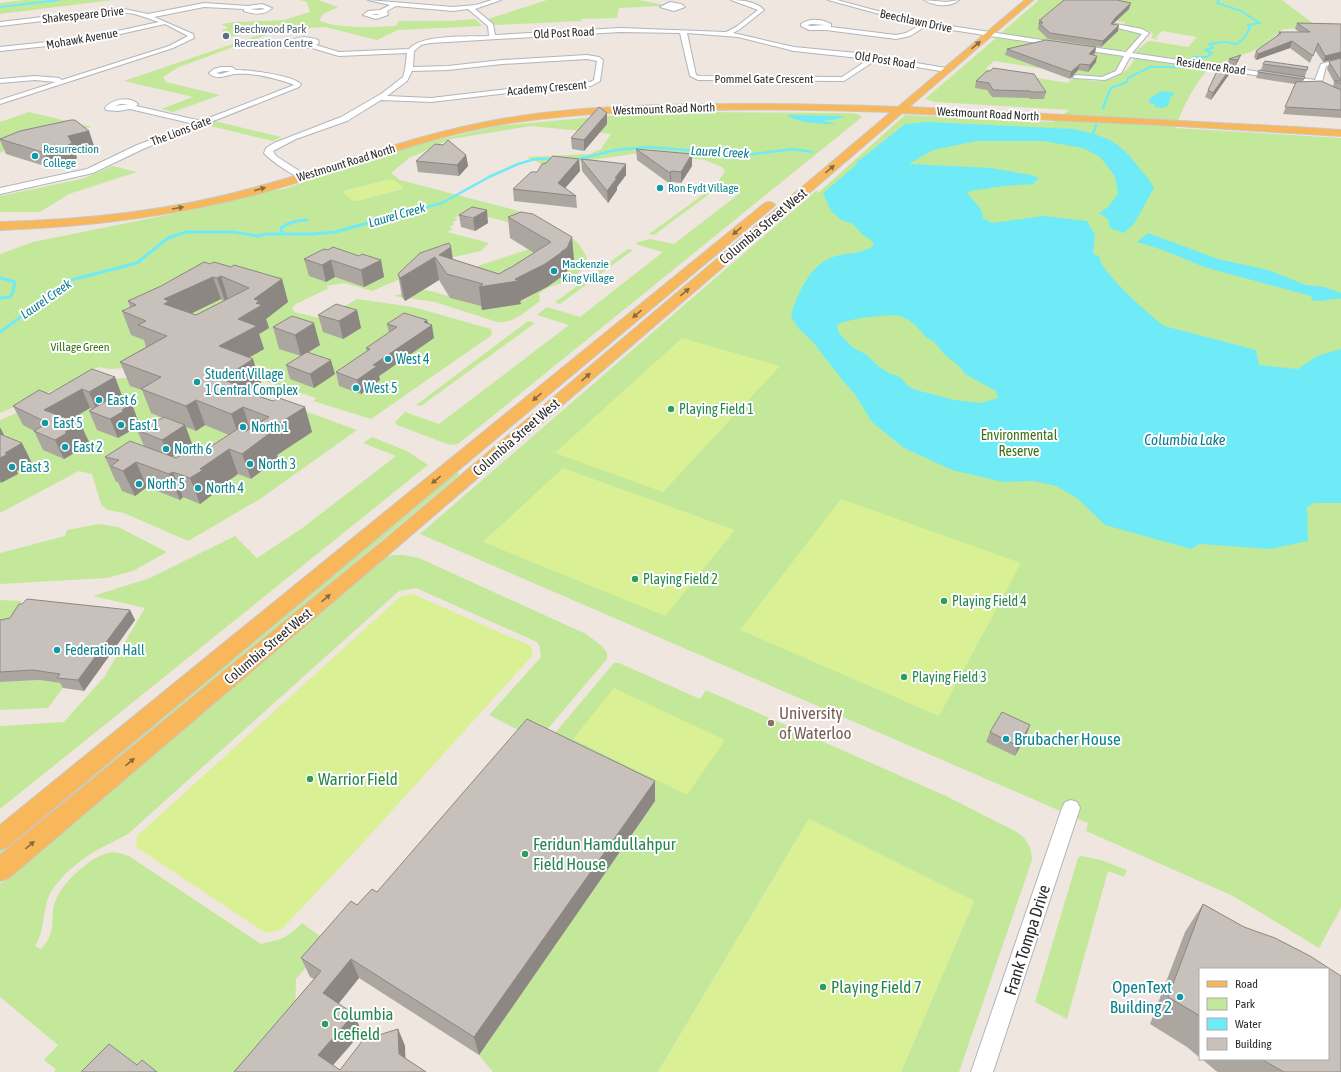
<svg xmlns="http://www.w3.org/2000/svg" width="1341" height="1072" viewBox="0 0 1341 1072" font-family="'Asap Condensed',sans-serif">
  <rect width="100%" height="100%" fill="#efe6e0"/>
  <path fill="#c3e89a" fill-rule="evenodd" d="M 24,0 L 113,0 L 0,14 L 0,3 Z
    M 300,0 L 318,0 L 338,7 L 323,14 L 319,21 C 343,29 371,27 396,26 L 399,21 L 450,21 L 475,19 L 482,26 L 398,30 L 377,40 L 325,27 L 280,30 L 179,67 L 163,77 L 166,82 L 220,95 L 173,112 L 161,109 L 193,97 L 124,81 L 259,35 L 257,32 L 229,37 L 222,30 L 228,28 L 221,24 L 235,22 L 284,20 L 310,12 L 307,2 Z
    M 547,0 L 639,0 L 664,5 L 661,6 L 619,8 L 617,18 L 580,19 L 582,21 L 495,25 L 488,19 Z
    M 1039,0 L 1282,0 L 1314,24 L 1301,28 L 1283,29 L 1260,48 L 1216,65 L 1213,65 C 1196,79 1183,108 1175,128 L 1341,138 L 1341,908 L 1319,948 L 1233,896 L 1086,831 L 1088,823 L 420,534 L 817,190 L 818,193 L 905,115 L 1053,122 L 1069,110 L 935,102 L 925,99 L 996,38 L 1117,54 L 1123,57 C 1113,82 1097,79 1075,76 L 1076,74 L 994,61 L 985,69 L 1068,83 L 1072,78 C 1090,81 1106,85 1122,73 C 1128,69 1131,66 1134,59 L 1136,58 L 1176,60 L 1140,54 L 1135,52 L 1147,42 L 1151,41 L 1188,47 L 1197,37 L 1162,31 L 1155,38 L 1158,39 L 1157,40 L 1151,38 L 1153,35 L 1151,32 L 1125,26 L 1123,25 L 1125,22 L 1051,12 L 1044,18 L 1142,32 L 1143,35 L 1127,50 L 1119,51 L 1000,34 Z
    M 29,112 L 92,127 L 21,143 L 0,153 L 0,122 Z
    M 695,112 L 847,113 L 858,114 L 862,117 L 458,444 L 450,445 L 397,425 L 395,422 L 405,412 L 439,424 L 569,325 L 537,315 L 547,307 L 580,317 L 663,252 L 638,245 L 636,244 L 638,242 L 650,239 L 674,244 L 740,193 L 718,188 L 716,185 L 725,171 L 722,167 L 705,160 L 639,153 L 578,162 L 541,164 L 527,157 L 590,154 L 601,149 L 611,134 L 531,126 L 451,139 L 409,158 L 391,173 L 400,180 L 526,213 L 511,223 C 494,219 471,209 454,218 L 458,219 L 452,223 L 455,224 L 449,227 L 453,229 L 447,232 L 489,243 L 481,251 L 450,258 L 372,291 L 344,283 L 326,286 L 329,288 L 296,304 L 292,308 L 294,312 L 320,318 L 328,316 L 357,299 L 413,307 L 491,329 L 492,335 L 371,419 L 313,401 L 316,398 L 264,381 L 278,372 L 133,368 L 110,369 L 98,367 L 61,387 L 0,413 L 0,254 L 33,242 L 196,209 L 264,192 L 284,189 L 411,146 L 497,126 L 605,116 ZM 387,180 L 402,189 L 356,201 L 344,191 Z
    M 214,121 L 282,137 L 273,141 L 206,125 Z
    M 113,166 L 137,172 L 69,194 L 40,212 L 0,212 L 0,196 L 82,179 Z
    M 708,191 L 712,192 L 654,235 L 649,234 Z
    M 540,219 C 558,228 581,239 587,259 C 575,288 558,278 539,294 L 540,301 C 527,310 514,324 497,322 L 435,302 L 394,296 C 401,294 413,287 420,289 C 447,292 497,321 520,300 L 524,300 L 564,275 Z
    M 530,249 L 535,254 L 524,284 L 474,267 Z
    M 628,249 L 633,250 L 560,304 L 555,302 Z
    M 528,321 L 535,323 L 421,406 L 416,405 Z
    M 124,378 L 140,380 L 170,401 L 151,413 L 167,419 L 280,402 L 357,430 L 260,499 L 188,541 L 124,513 L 107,510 L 101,504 L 92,474 L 79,471 L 0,513 L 0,420 L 77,387 L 100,381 Z
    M 372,437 L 407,451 L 428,465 L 0,809 L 0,726 L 64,722 L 105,676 L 145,608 L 93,596 L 150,578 L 235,536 L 257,558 L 301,529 L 396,456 L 363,443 Z
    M 456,472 L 459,474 L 458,476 L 0,861 L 0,849 L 452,473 Z
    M 99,524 L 118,527 L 167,552 L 133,571 L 107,578 L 0,584 L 0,553 L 65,536 L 67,530 Z
    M 393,555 L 404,555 L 419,558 L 586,634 L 602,646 L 607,653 L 607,659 L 545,732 L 524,733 L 489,715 L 541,657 L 540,648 L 537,642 L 416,588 L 399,591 L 128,834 C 119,839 110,843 101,848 C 83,857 57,878 49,896 C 42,913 45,931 35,946 L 41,949 C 60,929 47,917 57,897 C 65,881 90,857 108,853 C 115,851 122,854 129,856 L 261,944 C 283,939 286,939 302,923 L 328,942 L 296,979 L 295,1014 L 246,1072 L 54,1072 L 56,1069 L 44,1060 L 58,1045 L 0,997 L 0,884 L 381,558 Z
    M 0,600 L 22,601 L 12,618 L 0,622 Z
    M 614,663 L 619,663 L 700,699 L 706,690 L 946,796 L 1017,832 C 1027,839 1032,848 1032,860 L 959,1072 L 901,1072 L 974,901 L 809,819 L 658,1072 L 493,1072 L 479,1055 L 655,801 L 544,746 Z
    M 39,680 L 66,684 L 48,708 L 0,710 L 0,682 Z
    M 1081,856 L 1101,860 L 1127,870 L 1124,877 L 1108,871 L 1067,1019 L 1035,1002 L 1078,858 Z"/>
  <path fill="#daf095" d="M 387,180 L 394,180 L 403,187 L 403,188 L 356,201 L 352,200 L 343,193 L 346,191 Z
    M 682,338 L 780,366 L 663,492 L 555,453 Z
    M 245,360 L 278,372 L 261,383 L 228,370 Z
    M 563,468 L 735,530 L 665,616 L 483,542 Z
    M 841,499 L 1021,563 L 939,716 L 740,630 Z
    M 413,594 L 531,646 L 533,655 L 361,845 L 282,929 L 266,933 L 136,847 L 137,836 L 401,596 Z
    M 614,688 L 725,740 L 687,795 L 573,739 Z
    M 809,819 L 974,901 L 901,1072 L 658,1072 Z"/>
  <path fill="#6eebf6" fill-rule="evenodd" d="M 1162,91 L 1175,93 L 1170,98 L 1168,106 L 1162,108 L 1154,107 L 1156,105 L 1149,103 L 1150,98 Z
    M 787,115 L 843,116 L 844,117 L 833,120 L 826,120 L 824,121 L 836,124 C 826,125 792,122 787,115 Z
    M 927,122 L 1073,129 C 1104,136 1117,139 1137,165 C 1143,173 1150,179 1154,188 L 1134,224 L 1124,233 L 1110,228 L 1108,219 L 1099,213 L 1108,207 L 1118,194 L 1115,176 L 1100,157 L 1083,148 L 1043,141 L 977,141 L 933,150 L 909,164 L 991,168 L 1031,175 L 1039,178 L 1033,184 L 1004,186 L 970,191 L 967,193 L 981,209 L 983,218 L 992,223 L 1043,216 L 1087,221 L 1095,235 L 1093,254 L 1099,256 C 1100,272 1150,315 1164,326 L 1256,350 L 1259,365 L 1298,369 L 1317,356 L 1341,349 L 1341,503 L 1314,503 L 1307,507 L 1308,541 L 1270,549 L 1200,544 L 1191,549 L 1105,525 L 1077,498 L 1056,486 L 1034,481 L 1003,482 L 952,470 L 904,448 L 872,422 L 854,393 L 843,381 L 813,342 L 798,328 L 791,316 C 797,294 811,262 836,256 C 848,253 863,254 874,245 L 872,241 L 862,234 L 853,224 L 841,220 L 831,211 L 823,193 L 856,165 L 857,161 L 861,159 L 905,124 ZM 897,315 L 909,320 L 915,325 L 926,337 L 934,342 L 944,354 L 961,368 L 965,374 L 996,391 L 998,398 L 981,403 L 954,400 L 916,390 L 908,386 L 900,377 L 891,374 L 879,367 L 867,355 L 852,347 L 839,333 L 837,328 L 838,324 C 858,317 877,316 897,315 Z
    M 1148,233 L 1218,259 L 1268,270 L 1306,285 L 1324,287 L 1341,293 L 1341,299 C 1331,298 1322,303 1312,300 L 1311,296 L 1204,267 L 1163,250 L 1137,242 Z"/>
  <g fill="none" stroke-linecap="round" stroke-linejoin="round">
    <path stroke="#6eebf6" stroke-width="2" d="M 0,7 L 59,0
      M 1193,60 L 1193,57 L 1207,57 L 1212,53 L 1205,50 L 1213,48 L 1209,44 L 1225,42 L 1237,44 L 1244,38 L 1250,28 L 1248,25 L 1260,23 L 1241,11 L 1217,3 L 1219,0
      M 1109,93 L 1111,88 L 1127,82 L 1128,78 L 1150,67 L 1183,67"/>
    <path stroke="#6eebf6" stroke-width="2.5" d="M 1103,108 L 1109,92
      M 1093,133 L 1096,125
      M 575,160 L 616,150 L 648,147 L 746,155 L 793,149 L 812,152
      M 416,210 L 442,203 L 489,177 L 518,164 L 535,159 L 554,159"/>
    <path stroke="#6eebf6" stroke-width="3" d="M 282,233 L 281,228 C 289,222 297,220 307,220
      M 0,278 L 15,282 L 13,292 L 10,297 L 0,298
      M 0,332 L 71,280 L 137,263 L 168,238 L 186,232 L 233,232 L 257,236 L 267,234 L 313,234 L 335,232 L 419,209"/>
    <g stroke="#b0b5bd" stroke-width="2">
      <path id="minor" d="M 368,0 L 453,7 L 476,5 L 492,0 L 501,0 L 475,9 L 493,24 L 495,35 L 620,28 L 726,32 L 736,27 L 758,10 L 731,0 C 742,0 757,2 764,10 L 740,29 L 733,33 L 794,47 L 857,53 L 946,68 L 949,70 L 946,72 L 876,60 L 844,81 L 698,80 L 690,76 L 680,33 L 620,32 L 430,43 L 421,45 L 414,51 L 413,67 L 448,66 L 502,60 L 587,55 L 599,57 L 603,60 L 600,81 L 591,86 L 534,90 L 431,102 L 381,100 L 347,121 L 296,139 L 273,151 L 276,156 L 307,176 L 306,178 C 297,180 270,160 264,153 L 266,148 L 274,143 L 341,117 L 381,94 L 403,77 L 405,70 L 407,53 L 339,56 L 312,48 L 295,48 L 288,45 L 288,43 C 297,36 308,36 318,40 L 319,43 L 316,45 L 339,52 L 409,49 C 421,34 469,37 489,36 L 488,26 L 468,9 L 453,11 L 396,6 L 387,11 L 388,15 L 376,19 L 363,15 L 368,11 L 380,10 L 390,5 ZM 371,14 L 381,14 L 376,15 ZM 687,33 L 738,37 L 794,51 L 869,59 L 842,77 L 699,76 L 696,75 ZM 303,41 L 313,42 L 308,44 L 294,44 ZM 587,59 L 597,61 L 594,80 L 590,82 L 534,86 L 431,98 L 387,96 L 407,81 L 412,71 L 448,70 L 502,64 Z
        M 828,0 L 837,0 L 911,20 L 1056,42 L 1059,44 L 1056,46 L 926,26 L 910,36 L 896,39 L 826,30 L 809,30 L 801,26 L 801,24 C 810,18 821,19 831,24 L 831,27 L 896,35 L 906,33 L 920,25 ZM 812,24 L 825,25 L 810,26 L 807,25 Z
        M 924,0 L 946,2 L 959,0 C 950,8 934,6 924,0 Z
        M 670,2 L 681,4 L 685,7 L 674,11 L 660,7 Z
        M 204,3 L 248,6 L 262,4 L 272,8 C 264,16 253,14 244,11 L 244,9 L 204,7 L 154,17 L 193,34 L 194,38 L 173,48 L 0,104 L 0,100 L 56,82 L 35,80 L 0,83 L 0,79 L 35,76 L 59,78 L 62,80 L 169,46 L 188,36 L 165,24 L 85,42 L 0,51 L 0,47 L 85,38 L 159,22 L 135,14 L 119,12 L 0,26 L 0,22 L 119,8 L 148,14 ZM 262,8 L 265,9 L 258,10 L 250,9 Z
        M 1116,24 L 1142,29 L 1149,33 L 1132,53 L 1315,80 L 1321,64 L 1341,59 L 1341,63 L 1326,66 L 1322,82 L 1326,87 L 1341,93 L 1341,98 L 1322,89 L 1316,84 L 1130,57 L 1121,73 L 1105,80 L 1074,78 L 1073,77 L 1076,75 L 1102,77 L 1116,71 L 1124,56 L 1077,49 L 1074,47 L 1077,45 L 1126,52 L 1142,34 L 1114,27 L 1114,25 Z
        M 221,67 L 232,67 L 236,70 C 250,70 291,75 301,84 L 299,87 L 143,149 L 93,173 L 0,194 L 0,188 L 87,169 L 137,145 L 194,124 L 130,109 L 118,111 L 106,110 L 105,108 C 112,99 129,96 138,104 L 136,106 L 201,121 L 294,85 C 279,79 251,72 235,74 C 226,75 217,81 209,73 L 214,69 ZM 224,71 L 230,71 L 221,74 L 216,73 ZM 120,104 L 129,104 L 115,106 Z
        M 1071,800 L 1077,802 L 1080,808 L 993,1072 L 971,1072 L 1062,808 L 1065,802 Z"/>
    </g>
    <g stroke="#c8c8c8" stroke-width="2">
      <path id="major" d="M 1025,0 L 1033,0 L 909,107 L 1296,127 L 1341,130 L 1341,136 L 1161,125 L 902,113 L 395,549 L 9,878 L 0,881 L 0,855 L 383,541 L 891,112 C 816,110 740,108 664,111 C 607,112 549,116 492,126 C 413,141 338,172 261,193 C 176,216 88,227 0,230 L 0,222 C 85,220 171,211 253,188 C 333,167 410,136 491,121 C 547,110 603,107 660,105 C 739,103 818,104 898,107 Z
        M 769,202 L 773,203 L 775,205 L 773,207 L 9,846 L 0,850 L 0,825 L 765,203 Z"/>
    </g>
    <use href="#minor" fill="#fff" fill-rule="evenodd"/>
    <use href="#major" fill="#f8b75b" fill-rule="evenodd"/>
  </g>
  <path fill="#aca6a1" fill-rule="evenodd" d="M 1129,9 L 1113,24 L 1118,31 L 1101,47 L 1048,39 L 1038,29 L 1039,20 L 1041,20 L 1041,19 Z
    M 1297,23 L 1341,24 L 1323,62 L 1315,50 L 1310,63 L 1290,48 L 1256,60 L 1254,57 L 1256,51 L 1277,36 L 1279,32 L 1299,32 L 1295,29 Z
    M 1096,47 L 1095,53 L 1093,55 L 1096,62 L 1088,72 L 1078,70 L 1070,79 L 1005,55 L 1007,49 Z
    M 1241,55 L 1235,67 L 1227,65 L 1229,59 Z
    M 1341,58 L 1341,118 L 1283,114 L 1295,84 L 1256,78 L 1258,72 L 1261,70 L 1263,64 L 1308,67 L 1303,82 L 1333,86 L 1334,82 L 1327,69 L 1330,61 Z
    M 1232,66 L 1230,73 L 1211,100 L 1205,97 L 1208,90 Z
    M 976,81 L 1046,92 L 1044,99 L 1030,99 L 1029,98 L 992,97 L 987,90 L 975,88 Z
    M 607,124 L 584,151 L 572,149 L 571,138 Z
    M 89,131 L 94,146 L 74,150 L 77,158 L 64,167 L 51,168 L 6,154 L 0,140 L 0,139 Z
    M 443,145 L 466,155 L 468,166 L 459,176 L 418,172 L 416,161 Z
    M 636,149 L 692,166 L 681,183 L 671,182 L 670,184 L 637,160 Z
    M 579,159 L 580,171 L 565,188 L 576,196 L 577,208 L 514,201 L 513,189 L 537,172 L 546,163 Z
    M 581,159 L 626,175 L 617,187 L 617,190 L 608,203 L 582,171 Z
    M 521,212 L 574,259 L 568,270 L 564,274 L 564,275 L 547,287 L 520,301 L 521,304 L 482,310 L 481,306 L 450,298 L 439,280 L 405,301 L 402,297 L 398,274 L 451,247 L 453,259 L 499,274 L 510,268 L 534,253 L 510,238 L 508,217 Z
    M 459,215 L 488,223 L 475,231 L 461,227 Z
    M 359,256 L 381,260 L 384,277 L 364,287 L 335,277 L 326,282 L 309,276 L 304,259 Z
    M 210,264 L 231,267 L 282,279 L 288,302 L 266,319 L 269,328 L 259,334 L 264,349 L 250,357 L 261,383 L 249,391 L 249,393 L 273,401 L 305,407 L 312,432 L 277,455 L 278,458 L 251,479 L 238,474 L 211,493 L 212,495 L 200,504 L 183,497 L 180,500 L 147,487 L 135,496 L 122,491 L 118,482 L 116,482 L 105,457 L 144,446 L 137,430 L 154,423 L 163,418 L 151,413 L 142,390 L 130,386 L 120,362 L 146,347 L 144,340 L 131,335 L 122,311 L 130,307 L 128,301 ZM 221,299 L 224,301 L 196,315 L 192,313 ZM 205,425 L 229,435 L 198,455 L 176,458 L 173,457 L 192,444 L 186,427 L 196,431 Z
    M 357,310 L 361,328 L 343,339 L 323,332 L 318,315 Z
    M 292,316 L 320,345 L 308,352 L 335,374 L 314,388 L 290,379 L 286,365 L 301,356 L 279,349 L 273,327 Z
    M 427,320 L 428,323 L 434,338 L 379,376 L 380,380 L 361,394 L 339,386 L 336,372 L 367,352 L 366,348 L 389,333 L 387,324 Z
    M 115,377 L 122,396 L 118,399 L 139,423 L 131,428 L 132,430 L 118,438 L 97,430 L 89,411 L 92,409 L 90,408 L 70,420 L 80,423 L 89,442 L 75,451 L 76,452 L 64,459 L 43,450 L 34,431 L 23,425 L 13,406 L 49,394 Z
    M 130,610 L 135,620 L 84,691 L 63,688 L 60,683 L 39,680 L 0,682 L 0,620 Z
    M 990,732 L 1026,736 L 1015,756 L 986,742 Z
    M 655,781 L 655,801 L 479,1055 L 359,978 L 338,1004 L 362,1032 L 333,1065 L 340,1070 L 398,1029 L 405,1046 L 405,1058 L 426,1072 L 234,1072 L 314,979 L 310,977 L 301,958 L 357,905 L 377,892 Z
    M 1203,904 L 1341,1072 L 1218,1072 L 1216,1071 L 1202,1059 L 1328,1059 L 1200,969 L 1200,1058 L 1187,1047 L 1150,1024 L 1185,932 Z"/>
  <path fill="#8c8783" d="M 1131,3 L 1129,9 L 1113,24 L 1109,30 L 1111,24 L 1115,18 Z
    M 1119,25 L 1118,31 L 1101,47 L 1103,41 Z
    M 1292,41 L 1290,48 L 1256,60 L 1258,54 Z
    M 1096,47 L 1095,53 L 1087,61 L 1089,54 Z
    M 1341,52 L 1341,58 L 1323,62 L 1325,56 Z
    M 1241,55 L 1235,67 L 1237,60 Z
    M 1097,56 L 1096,62 L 1088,72 L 1090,65 Z
    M 1080,64 L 1078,70 L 1070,79 L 1071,72 Z
    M 1232,66 L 1230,73 L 1211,100 L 1213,93 Z
    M 607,113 L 607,124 L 584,151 L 584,140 Z
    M 89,131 L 94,146 L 74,150 L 77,158 L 64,167 L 51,168 L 45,153 L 68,136 Z
    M 692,154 L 692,166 L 681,183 L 681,172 Z
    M 466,155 L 468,166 L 459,176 L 457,165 Z
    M 579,159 L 580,171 L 560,194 L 558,183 Z
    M 626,164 L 626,175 L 617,187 L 617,190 L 608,203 L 607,191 L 615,178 Z
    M 671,171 L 671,182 L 670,184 L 670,173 Z
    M 487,210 L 488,223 L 475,231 L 473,218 Z
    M 572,237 L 574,259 L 568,270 L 564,274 L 564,275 L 547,287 L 520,301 L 521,304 L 482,310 L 479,287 L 515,279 L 561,252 Z
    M 451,247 L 454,270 L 439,255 Z
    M 435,257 L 439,280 L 405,301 L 400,278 Z
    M 331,260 L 335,277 L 326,282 L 322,265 Z
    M 381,260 L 384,277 L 364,287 L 361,270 Z
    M 221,276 L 228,299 L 225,301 L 217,278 Z
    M 213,277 L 221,299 L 176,321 L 164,304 L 164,299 Z
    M 282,279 L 288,302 L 266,319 L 269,328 L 259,334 L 264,349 L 227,370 L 219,346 L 238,319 L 254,299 Z
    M 357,310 L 361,328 L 343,339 L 339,321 Z
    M 427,320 L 429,327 L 432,325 L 434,338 L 379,376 L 380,380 L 361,394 L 357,380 L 373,365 Z
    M 314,323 L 320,345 L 301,357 L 295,335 Z
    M 253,359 L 261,383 L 249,391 L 255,412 L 222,379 Z
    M 331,360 L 335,374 L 314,388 L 310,374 Z
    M 115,377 L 122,396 L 97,411 L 89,392 Z
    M 82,389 L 90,408 L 54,429 L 44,410 Z
    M 196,400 L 205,425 L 196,431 L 186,406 Z
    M 132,404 L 139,423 L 131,428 L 132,430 L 118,438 L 110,419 L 122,410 Z
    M 243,407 L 251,432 L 240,439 L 231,414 Z
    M 305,407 L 312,432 L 277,455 L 278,458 L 251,479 L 242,454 L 267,431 Z
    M 80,423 L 89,442 L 75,451 L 76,452 L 64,459 L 55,440 L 65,432 Z
    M 185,425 L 192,444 L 169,459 L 162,440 Z
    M 0,427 L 7,441 L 0,444 Z
    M 22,443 L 32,463 L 17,471 L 18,474 L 1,483 L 0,481 L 0,458 L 5,453 Z
    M 229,449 L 238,474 L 211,493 L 212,495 L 200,504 L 190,478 L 200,469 Z
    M 136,462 L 147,487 L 135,496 L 123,471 Z
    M 173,472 L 183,497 L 180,500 L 169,474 Z
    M 130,610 L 135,620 L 84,691 L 78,680 Z
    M 1030,725 L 1026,736 L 1015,756 L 1018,746 Z
    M 655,781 L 655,801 L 479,1055 L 474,1037 Z
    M 351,959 L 359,978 L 332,1012 L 323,993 Z
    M 354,1014 L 362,1032 L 327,1072 L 318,1055 Z
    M 398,1029 L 405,1046 L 406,1071 L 399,1054 Z"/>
  <path fill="#c8c1bb" stroke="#8c8783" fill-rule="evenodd" d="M 1064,0 L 1117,0 L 1131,3 L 1115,18 L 1111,24 L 1119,25 L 1103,41 L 1050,33 L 1039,23 L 1043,23 L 1039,20 L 1042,20 L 1041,19 Z
    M 1297,23 L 1341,24 L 1341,52 L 1325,56 L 1318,43 L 1313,56 L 1292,41 L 1258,54 L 1256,51 L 1281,33 L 1279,32 L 1310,32 Z
    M 1046,40 L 1096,47 L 1089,54 L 1097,56 L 1090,65 L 1080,64 L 1071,72 L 1007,49 Z
    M 1241,55 L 1237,60 L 1229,59 Z
    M 1341,58 L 1341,84 L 1335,81 L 1341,81 L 1329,62 L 1330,61 Z
    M 1265,61 L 1308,67 L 1307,70 L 1263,64 Z
    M 1220,65 L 1232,66 L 1213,93 L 1208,90 Z
    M 993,68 L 1034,74 L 1046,92 L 1031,92 L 1030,91 L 993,90 L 989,83 L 976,81 L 987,71 L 990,71 Z
    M 1259,70 L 1305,77 L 1304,79 L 1258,72 Z
    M 1321,81 L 1341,90 L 1341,110 L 1285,107 L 1296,82 Z
    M 599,107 L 607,113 L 584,140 L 571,138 Z
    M 71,120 L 75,120 L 89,131 L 68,136 L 72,143 L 58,151 L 45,153 L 0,139 L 20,131 Z
    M 448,140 L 466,155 L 457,165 L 416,161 L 435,144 L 443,145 Z
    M 636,149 L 692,154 L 681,172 L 671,171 L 670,173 Z
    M 553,156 L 579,159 L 558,183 L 576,196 L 513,189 L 531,172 L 537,172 L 542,164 L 546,163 Z
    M 581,159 L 626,164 L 615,178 L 617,178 L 607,191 Z
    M 472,207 L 487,210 L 473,218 L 459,215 Z
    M 521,212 L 533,214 L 572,237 L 567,248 L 561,252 L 562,252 L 545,264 L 515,279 L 518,281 L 479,287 L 483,284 L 447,274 L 435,257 L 400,278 L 398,274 L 420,253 L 449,243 L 451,247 L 439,255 L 499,274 L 509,268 L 510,268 L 551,242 L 508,217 Z
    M 333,247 L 359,256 L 362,254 L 381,260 L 361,270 L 331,260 L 322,265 L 304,259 L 324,249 L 328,250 Z
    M 204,262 L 210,264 L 214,262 L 231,267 L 234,265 L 282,279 L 254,299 L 260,301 L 256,303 L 262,305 L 238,319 L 257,326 L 219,346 L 253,359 L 222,379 L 248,390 L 246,392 L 273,401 L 279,398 L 305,407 L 267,431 L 270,433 L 242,454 L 229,449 L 200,469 L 203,470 L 190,478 L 173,472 L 169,474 L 136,462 L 123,471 L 111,466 L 119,460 L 105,457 L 130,441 L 176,458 L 187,451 L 198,455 L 239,428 L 246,431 L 269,417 L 243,407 L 231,414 L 196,400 L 186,406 L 141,389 L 161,377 L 120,362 L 167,336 L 138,325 L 146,321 L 122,311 L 136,305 L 128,301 L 161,286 ZM 221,276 L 249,288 L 196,315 L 164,304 L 169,301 L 164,299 L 213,277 L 217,278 Z
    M 336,304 L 357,310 L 339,321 L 318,315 Z
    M 404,313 L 427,320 L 424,322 L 432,325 L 373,365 L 377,366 L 357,380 L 336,372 L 370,349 L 366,348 L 397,327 L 387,324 Z
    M 292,316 L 314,323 L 295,335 L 273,327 Z
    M 307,352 L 331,360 L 310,374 L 286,365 Z
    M 92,369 L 115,377 L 89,392 L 82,389 L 44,410 L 80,423 L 65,432 L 67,433 L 55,440 L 34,431 L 48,423 L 13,406 L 39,390 L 49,394 Z
    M 113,397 L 132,404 L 122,410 L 124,411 L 110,419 L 89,411 Z
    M 164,417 L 185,425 L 162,440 L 137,430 L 150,422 L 154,423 Z
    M 0,434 L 22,443 L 5,453 L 8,454 L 0,458 Z
    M 27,599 L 130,610 L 78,680 L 57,678 L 60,674 L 33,670 L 0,672 L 0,620 L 10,618 L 19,604 L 22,604 Z
    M 1002,712 L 1030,725 L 1018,746 L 990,732 Z
    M 527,719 L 655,781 L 474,1037 L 351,959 L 323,993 L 354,1014 L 318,1055 L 340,1070 L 363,1040 L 398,1029 L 399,1054 L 426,1072 L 234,1072 L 321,971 L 301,958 L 351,901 L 357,905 L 372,889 L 377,892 Z
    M 1203,904 L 1244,927 L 1275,938 L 1310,956 L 1341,976 L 1341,1072 L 1284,1072 L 1261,1059 L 1328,1059 L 1328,969 L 1200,969 L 1200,1016 L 1168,997 Z
    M 109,1044 L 137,1065 L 142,1060 L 157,1072 L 81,1072 Z"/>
  <defs><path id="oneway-solid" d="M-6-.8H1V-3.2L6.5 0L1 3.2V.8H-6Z"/></defs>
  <g fill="#886b42">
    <use href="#oneway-solid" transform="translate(976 45) rotate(-40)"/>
    <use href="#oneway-solid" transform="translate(830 169) rotate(-40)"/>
    <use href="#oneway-solid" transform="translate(260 189) rotate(-16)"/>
    <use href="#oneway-solid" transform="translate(178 208) rotate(-10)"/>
    <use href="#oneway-solid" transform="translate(737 231) rotate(140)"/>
    <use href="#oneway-solid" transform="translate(685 292) rotate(-40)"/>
    <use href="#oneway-solid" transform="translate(637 314) rotate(140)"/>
    <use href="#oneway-solid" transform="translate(586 377) rotate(-41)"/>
    <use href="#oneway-solid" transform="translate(537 397) rotate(140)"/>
    <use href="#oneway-solid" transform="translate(436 480) rotate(141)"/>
    <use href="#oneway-solid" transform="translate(326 598) rotate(-40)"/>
    <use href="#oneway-solid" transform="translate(130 762) rotate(-40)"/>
    <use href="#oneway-solid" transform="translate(30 845) rotate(-40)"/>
  </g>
  <circle fill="#5c6f8a" stroke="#fff" stroke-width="1.5" cx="226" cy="36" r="4"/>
  <g fill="#0f9aa8" stroke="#fff" stroke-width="1.5">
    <circle cx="35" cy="156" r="4"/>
    <circle cx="660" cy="188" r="4"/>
    <circle cx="554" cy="271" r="4"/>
    <circle cx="388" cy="359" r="4"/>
    <circle cx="197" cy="382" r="4"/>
    <circle cx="356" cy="388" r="4"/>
    <circle cx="99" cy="400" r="4"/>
    <circle cx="45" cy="423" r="4"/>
    <circle cx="121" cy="425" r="4"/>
    <circle cx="243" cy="427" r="4"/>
    <circle cx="65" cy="447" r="4"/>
    <circle cx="166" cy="449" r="4"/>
    <circle cx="250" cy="464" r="4"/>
    <circle cx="12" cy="467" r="4"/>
    <circle cx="139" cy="484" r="4"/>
    <circle cx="198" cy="488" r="4"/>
    <circle cx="57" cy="650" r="4"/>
    <circle cx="1006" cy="739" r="4"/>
    <circle cx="1180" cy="997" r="4"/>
  </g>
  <g fill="#2e9e5b" stroke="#fff" stroke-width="1.5">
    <circle cx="671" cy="409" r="4"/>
    <circle cx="635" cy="579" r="4"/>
    <circle cx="944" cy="601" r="4"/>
    <circle cx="904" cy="677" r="4"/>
    <circle cx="310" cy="779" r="4"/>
    <circle cx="525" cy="854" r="4"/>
    <circle cx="823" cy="987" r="4"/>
    <circle cx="325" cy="1024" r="4"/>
  </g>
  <circle fill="#8d6e63" stroke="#fff" stroke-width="1.5" cx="771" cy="723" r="4"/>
  <g text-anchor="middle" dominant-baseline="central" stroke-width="4" stroke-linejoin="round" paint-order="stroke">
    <g font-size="12" fill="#2d2d2d" stroke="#fff">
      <text transform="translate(83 15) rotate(-6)">Shakespeare Drive</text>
      <text transform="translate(916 21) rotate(12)">Beechlawn Drive</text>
      <text transform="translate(564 33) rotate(-3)">Old Post Road</text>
      <text transform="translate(82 39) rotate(-10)">Mohawk Avenue</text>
      <text transform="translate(885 60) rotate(9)">Old Post Road</text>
      <text transform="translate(1211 66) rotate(8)">Residence Road</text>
      <text x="764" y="79">Pommel Gate Crescent</text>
      <text transform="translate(547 88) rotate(-5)">Academy Crescent</text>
      <text transform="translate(664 109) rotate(-2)">Westmount Road North</text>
      <text transform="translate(988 114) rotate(3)">Westmount Road North</text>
      <text transform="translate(181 131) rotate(-21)">The Lions Gate</text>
      <text transform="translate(346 163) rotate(-17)">Westmount Road North</text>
    </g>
    <g font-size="12" fill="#4e5e75" stroke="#fff" text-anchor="start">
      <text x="234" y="29">Beechwood Park<tspan x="234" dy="14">Recreation Centre</tspan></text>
    </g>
    <g font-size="12" fill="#0d838f" stroke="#fff" text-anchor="start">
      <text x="43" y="149">Resurrection<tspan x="43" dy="14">College</tspan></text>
      <text x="668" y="188">Ron Eydt Village</text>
      <text x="562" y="264">Mackenzie<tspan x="562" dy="14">King Village</tspan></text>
    </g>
    <g font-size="12" fill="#3a7117" stroke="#fff">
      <text x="80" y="347">Village Green</text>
    </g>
    <g font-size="13" font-style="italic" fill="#087c92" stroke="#fff">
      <text transform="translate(720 152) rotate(3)">Laurel Creek</text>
      <text transform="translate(397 215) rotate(-16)">Laurel Creek</text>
      <text transform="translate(46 299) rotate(-35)">Laurel Creek</text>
    </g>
    <g font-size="14" fill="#2d2d2d" stroke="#fff">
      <text transform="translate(763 226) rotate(-40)">Columbia Street West</text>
      <text transform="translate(516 437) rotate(-41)">Columbia Street West</text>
      <text transform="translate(268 646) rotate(-40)">Columbia Street West</text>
    </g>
    <g font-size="14" fill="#0d838f" stroke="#fff" text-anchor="start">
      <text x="396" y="359">West 4</text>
      <text x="205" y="374">Student Village<tspan x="205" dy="16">1 Central Complex</tspan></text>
      <text x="364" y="388">West 5</text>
      <text x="107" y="400">East 6</text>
      <text x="53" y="423">East 5</text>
      <text x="129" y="425">East 1</text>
      <text x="251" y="427">North 1</text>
      <text x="73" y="447">East 2</text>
      <text x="174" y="449">North 6</text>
      <text x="258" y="464">North 3</text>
      <text x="20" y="467">East 3</text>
      <text x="147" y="484">North 5</text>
      <text x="206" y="488">North 4</text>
      <text x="65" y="650">Federation Hall</text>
    </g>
    <g font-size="14" fill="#27864d" stroke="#fff" text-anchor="start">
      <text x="679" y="409">Playing Field 1</text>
      <text x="643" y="579">Playing Field 2</text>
      <text x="952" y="601">Playing Field 4</text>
      <text x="912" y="677">Playing Field 3</text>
    </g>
    <g font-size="14" fill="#3a7117" stroke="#fff">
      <text x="1019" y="435">Environmental<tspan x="1019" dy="16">Reserve</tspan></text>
    </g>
    <g font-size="15" font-style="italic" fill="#087c92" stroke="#fff">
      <text x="1185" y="439">Columbia Lake</text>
    </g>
    <g font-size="17" fill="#785e54" stroke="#fff" text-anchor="start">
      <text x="779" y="713">University<tspan x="779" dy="20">of Waterloo</tspan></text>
    </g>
    <g font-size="17" fill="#0d838f" stroke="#fff" text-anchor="start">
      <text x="1014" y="739">Brubacher House</text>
      <text x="1172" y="987" text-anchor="end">OpenText<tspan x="1172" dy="20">Building 2</tspan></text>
    </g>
    <g font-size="17" fill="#27864d" stroke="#fff" text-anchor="start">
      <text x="318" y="779">Warrior Field</text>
      <text x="533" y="844">Feridun Hamdullahpur<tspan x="533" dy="20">Field House</tspan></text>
      <text x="831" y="987">Playing Field 7</text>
      <text x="333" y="1014">Columbia<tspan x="333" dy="20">Icefield</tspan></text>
    </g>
    <g font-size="17" fill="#2d2d2d" stroke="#fff">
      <text transform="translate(1027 940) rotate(-72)">Frank Tompa Drive</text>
    </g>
  </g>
  <rect x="1199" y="968" width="130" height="92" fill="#ffffff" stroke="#ababab"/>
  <rect x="1207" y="981" width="20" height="6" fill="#f8b75b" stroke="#ababab"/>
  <text x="1235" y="988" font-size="12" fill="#2d2d2d">Road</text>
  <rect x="1207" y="998" width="20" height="12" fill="#c3e89a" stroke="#ababab"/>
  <text x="1235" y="1008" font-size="12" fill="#2d2d2d">Park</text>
  <rect x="1207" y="1018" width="20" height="12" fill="#6eebf6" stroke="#ababab"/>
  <text x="1235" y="1028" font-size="12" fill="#2d2d2d">Water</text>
  <rect x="1207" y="1038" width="20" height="12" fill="#c8c1bb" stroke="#ababab"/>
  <text x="1235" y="1048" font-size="12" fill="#2d2d2d">Building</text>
</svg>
